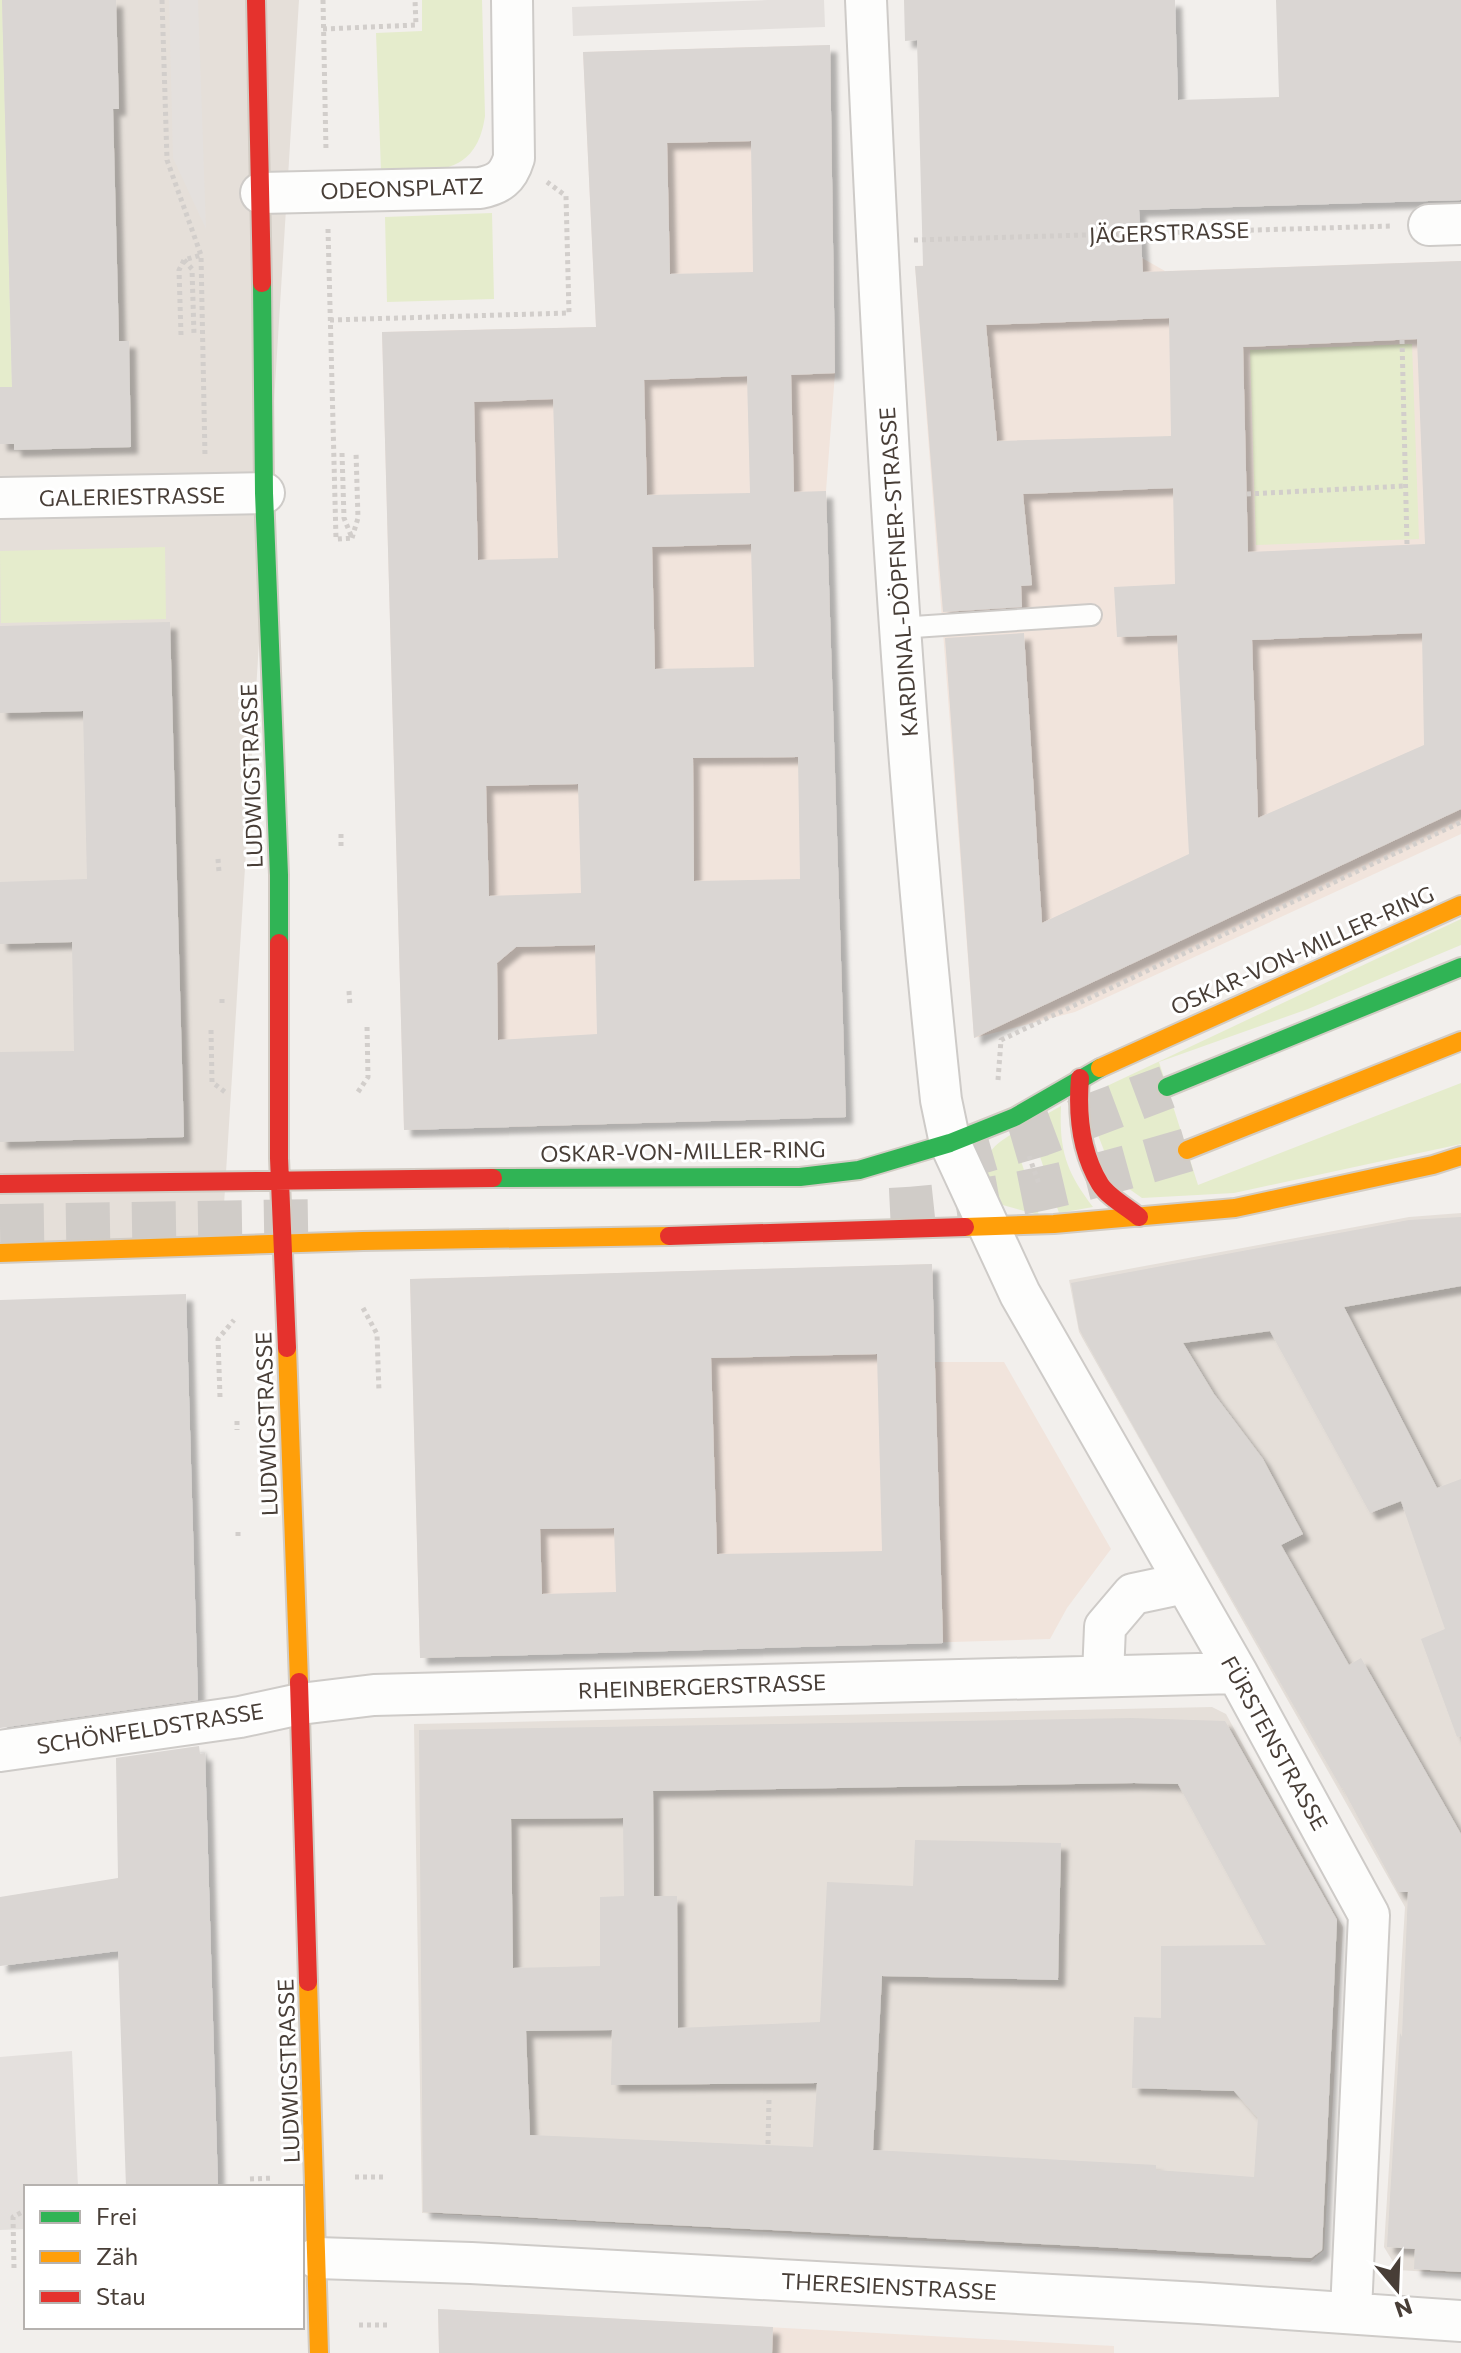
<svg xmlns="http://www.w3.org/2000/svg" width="1461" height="2353" viewBox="0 0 1461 2353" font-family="Commissioner,sans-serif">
  <defs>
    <filter id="shadow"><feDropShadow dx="7" dy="7" stdDeviation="2" flood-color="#0004"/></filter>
  </defs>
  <rect width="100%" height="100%" fill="#f2efec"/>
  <path fill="#e5dfd9" d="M 0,0 L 299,0 L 222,1237 L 0,1248 Z
    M 1461,1213 L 1461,2274 L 1398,2270 L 1384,2247 L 1405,1907 L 1079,1332 L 1069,1280 L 1409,1217 Z
    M 1212,1707 L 1226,1714 L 1343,1927 L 1324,2250 L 1310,2262 L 422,2213 L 414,1724 Z"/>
  <path fill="#f1e4dc" d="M 830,45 L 835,373 L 826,491 L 846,1117 L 404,1130 L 382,332 L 596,327 L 583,52 Z
    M 1065,258 L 1142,258 L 1165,271 L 1461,261 L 1461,834 L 1075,1012 L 974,1038 L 915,266 Z
    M 932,1264 L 935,1362 L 1004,1362 L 1111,1549 L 1067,1608 L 1050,1639 L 420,1658 L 410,1279 Z
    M 438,2309 L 1114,2346 L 1114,2353 L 439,2353 Z"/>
  <path fill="#e5eccc" d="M 0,0 L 2,0 L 12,387 L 0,387 Z
    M 422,0 L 482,0 L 485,116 C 476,179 431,171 381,171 L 376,33 L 422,31 Z
    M 492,213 L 494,299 L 387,302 L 385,217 Z
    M 1412,344 L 1419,539 L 1256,545 L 1250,350 Z
    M 165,547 L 166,619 L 1,623 L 0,551 Z
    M 1461,919 L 1461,945 L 1308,1009 L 1159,1062 L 1198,1185 L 1461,1083 L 1461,1144 L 1234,1193 L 1142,1198 L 1115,1179 L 1093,1122 L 1107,1086 Z
    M 1061,1106 C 1059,1150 1066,1172 1093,1207 L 1059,1213 L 1029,1124 Z
    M 1012,1134 L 1039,1215 L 999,1204 C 981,1172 976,1155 1012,1134 Z"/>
  <path fill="#e4e0dd" d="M 169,0 L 198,0 L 206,229 L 173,158 Z
    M 768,0 L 824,0 L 825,27 L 573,36 L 572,7 Z
    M 72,2051 L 78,2187 L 26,2187 L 26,2229 L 0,2230 L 0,2057 Z"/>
  <path fill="#dad6d3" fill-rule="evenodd" filter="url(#shadow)" d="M 2,0 L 116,0 L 119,109 L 113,109 L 119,341 L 129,341 L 131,447 L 14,450 L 14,444 L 0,444 L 0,387 L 12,387 Z
    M 904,0 L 1175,0 L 1178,100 L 1279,97 L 1276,0 L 1461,0 L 1461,200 L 1139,210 L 1143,272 L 1461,261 L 1461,809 L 974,1038 L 945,638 L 1024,633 L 1042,923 L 1189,854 L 1177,635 L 1117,637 L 1114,587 L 1175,584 L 1173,488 L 1023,494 L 1032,585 L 1021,586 L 1022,607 L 943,612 L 915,266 L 923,266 L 917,40 L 905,41 ZM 1169,318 L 1171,436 L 997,441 L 986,325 ZM 1417,339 L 1425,544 L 1248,552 L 1243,347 ZM 1422,633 L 1424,745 L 1258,818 L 1252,640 Z
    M 830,45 L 835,373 L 791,375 L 794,492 L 826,491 L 846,1117 L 404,1130 L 382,332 L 596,327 L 583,52 ZM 751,141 L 753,272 L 670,274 L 667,143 ZM 747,376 L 750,493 L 647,495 L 644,380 ZM 553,399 L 558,558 L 478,560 L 474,402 ZM 751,544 L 754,667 L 655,669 L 652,547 ZM 798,757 L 800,879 L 694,881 L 693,758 ZM 578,784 L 581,893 L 489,896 L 486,786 ZM 595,945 L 597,1034 L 498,1040 L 497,963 L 516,947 Z
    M 170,622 L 184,1137 L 0,1142 L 0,1052 L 74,1051 L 72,942 L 0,944 L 0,882 L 87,879 L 83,711 L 0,713 L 0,626 Z
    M 1461,1217 L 1461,1286 L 1344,1307 L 1437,1488 L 1461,1479 L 1461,1736 L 1457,1737 L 1421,1639 L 1445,1629 L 1401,1501 L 1370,1513 L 1270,1331 L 1183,1343 L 1214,1394 L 1263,1459 L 1303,1534 L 1281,1545 L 1349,1665 L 1361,1658 L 1461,1834 L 1461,2272 L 1414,2269 L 1415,2249 L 1387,2247 L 1400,2033 L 1402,2037 L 1408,1892 L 1398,1892 L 1342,1787 L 1342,1789 L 1177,1504 L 1079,1329 L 1071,1283 L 1409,1220 Z
    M 932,1264 L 943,1643 L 420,1658 L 410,1279 ZM 877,1354 L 882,1551 L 717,1554 L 711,1358 ZM 614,1528 L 616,1592 L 542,1594 L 540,1529 Z
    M 186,1294 L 198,1700 L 0,1728 L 0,1300 Z
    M 1132,1718 L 1225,1721 L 1337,1920 L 1322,2250 L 1311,2258 L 423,2212 L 419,1730 ZM 1134,1783 L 1178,1784 L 1266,1945 L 1161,1946 L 1161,2018 L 1134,2017 L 1132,2088 L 1234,2091 L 1258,2118 L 1254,2177 L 1156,2170 L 1156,2165 L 873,2150 L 882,1976 L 1058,1980 L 1061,1843 L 915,1840 L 913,1886 L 827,1882 L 820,2022 L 678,2028 L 677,1896 L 654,1896 L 653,1791 ZM 623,1818 L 624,1896 L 600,1897 L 600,1966 L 513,1968 L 511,1819 ZM 612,2030 L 611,2085 L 817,2083 L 813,2147 L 530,2135 L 526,2031 Z
    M 199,1746 L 200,1754 L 205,1753 L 218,2187 L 126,2187 L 118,1951 L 0,1966 L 0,1897 L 118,1878 L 116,1758 Z
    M 438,2309 L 773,2327 L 772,2353 L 439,2353 Z"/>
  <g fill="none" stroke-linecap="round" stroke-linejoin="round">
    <path stroke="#d0ccc8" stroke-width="44" stroke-dasharray="44 22" stroke-linecap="butt" d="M 949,1161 L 1042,1134 L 1167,1087
      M 890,1210 C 992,1205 1089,1179 1187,1150
      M 0,1226 L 318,1221"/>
    <g stroke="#cecbc8" stroke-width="24">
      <path id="lane" d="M 899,628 L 1091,615"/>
    </g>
    <g stroke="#cecbc8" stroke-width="44">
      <path id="street" d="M 866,0 C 882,367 902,735 941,1100 L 950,1143 L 1020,1294 L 1237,1673 L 1369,1915 L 1351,2311
        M 261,193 L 480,188 C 499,184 508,178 514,158 L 512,0
        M 1429,225 L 1461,224
        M 0,498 L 264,493
        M 1103,1675 L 1105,1627 L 1133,1594 L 1185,1583
        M 0,1751 L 240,1717 L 300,1704 L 374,1695 L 1237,1673
        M 317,2258 L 471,2263 L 1199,2303 L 1461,2321"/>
    </g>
    <g stroke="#d2ccc4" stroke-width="22">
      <path id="fast" d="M 262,283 L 264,493 L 279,875 L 279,943
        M 1167,1087 L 1461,967
        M 493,1178 L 800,1177 L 859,1170 L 950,1143 L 1015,1117 L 1100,1068"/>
    </g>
    <g stroke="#d2ccc4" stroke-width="22">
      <path id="slow" d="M 1100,1068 L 1461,905
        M 1187,1150 L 1461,1041
        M 965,1227 L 1054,1224 L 1235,1208 L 1433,1165 L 1461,1156
        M 0,1253 L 363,1241 L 669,1236
        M 287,1348 L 299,1682
        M 308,1982 L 319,2353"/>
    </g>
    <g stroke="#d2ccc4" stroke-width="22">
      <path id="jam" d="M 256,0 L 262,283
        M 279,943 L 279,1158 L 287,1348
        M 1080,1078 C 1077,1114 1080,1151 1100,1184 C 1108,1197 1127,1207 1139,1217
        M 0,1184 L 493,1178
        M 669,1236 L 965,1227
        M 299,1682 L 308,1982"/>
    </g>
    <path stroke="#d2cecb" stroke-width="5" stroke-dasharray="4 4" stroke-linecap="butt" d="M 162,0 L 167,160 L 201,255 L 205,457
      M 323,0 L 326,151
      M 323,29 L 416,25 L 415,0
      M 328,229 L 336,539 L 352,538
      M 914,240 L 1392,226
      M 184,260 L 192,269 L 194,335
      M 330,320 L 569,313 L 566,196 L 547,182
      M 181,335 L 179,270 L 184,260 L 201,255
      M 1402,340 L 1407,544
      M 342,453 L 344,518 L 352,538
      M 1247,494 L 1405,486
      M 352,538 L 358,518 L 356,452
      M 341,834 L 341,847
      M 218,859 L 219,872
      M 349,991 L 350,1006
      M 222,1003 L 222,995
      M 211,1030 L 212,1082 L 225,1092
      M 998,1080 L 1001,1040 L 1461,822
      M 358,1092 L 368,1077 L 367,1025
      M 1029,1156 L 1039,1184
      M 363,1308 L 377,1334 L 379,1392
      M 220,1397 L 218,1339 L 234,1320
      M 237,1421 L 237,1430
      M 238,1532 L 238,1539
      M 768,2144 L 769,2099
      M 355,2177 L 386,2177
      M 250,2179 L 273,2178
      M 14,2268 L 13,2217 L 26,2210
      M 359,2325 L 390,2325"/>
    <use href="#lane" stroke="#fdfdfc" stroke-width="20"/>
    <use href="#street" stroke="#fdfdfc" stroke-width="40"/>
    <use href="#fast" stroke="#30b455" stroke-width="18"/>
    <use href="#slow" stroke="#ff9f0a" stroke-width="18"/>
    <use href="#jam" stroke="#e5322d" stroke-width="18"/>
  </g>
  <g text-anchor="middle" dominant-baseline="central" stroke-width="6" stroke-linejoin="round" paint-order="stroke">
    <g font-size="22" fill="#483e37" stroke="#fff">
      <text transform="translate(402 188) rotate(-2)">ODEONSPLATZ</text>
      <text transform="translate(1169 232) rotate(-2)">JÄGERSTRASSE</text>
      <text transform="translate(132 496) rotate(-1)">GALERIESTRASSE</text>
      <text transform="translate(898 572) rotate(-94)">KARDINAL-DÖPFNER-STRASSE</text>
      <text transform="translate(251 776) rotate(-92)">LUDWIGSTRASSE</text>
      <text transform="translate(1302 950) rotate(-24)">OSKAR-VON-MILLER-RING</text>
      <text transform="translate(683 1151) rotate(-1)">OSKAR-VON-MILLER-RING</text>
      <text transform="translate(266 1424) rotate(-92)">LUDWIGSTRASSE</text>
      <text transform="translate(702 1686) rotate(-2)">RHEINBERGERSTRASSE</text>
      <text transform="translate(150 1728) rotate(-9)">SCHÖNFELDSTRASSE</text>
      <text transform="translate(1275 1743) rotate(61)">FÜRSTENSTRASSE</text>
      <text transform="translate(288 2071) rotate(-92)">LUDWIGSTRASSE</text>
      <text transform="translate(889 2286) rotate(3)">THERESIENSTRASSE</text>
    </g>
  </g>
  <rect x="24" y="2185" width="280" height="144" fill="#ffffff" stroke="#b6b2af" stroke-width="2"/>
  <rect x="40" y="2211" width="40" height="12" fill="#30b455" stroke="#b6b2af" stroke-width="2"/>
  <text x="96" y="2225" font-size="24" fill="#483e37">Frei</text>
  <rect x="40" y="2251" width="40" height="12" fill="#ff9f0a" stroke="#b6b2af" stroke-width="2"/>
  <text x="96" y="2265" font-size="24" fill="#483e37">Zäh</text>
  <rect x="40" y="2291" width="40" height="12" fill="#e5322d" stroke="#b6b2af" stroke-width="2"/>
  <text x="96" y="2305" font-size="24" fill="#483e37">Stau</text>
  <g transform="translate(1397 2289) rotate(161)" stroke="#ffffff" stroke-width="6" paint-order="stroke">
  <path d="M0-6L14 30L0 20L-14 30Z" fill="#483e37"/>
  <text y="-12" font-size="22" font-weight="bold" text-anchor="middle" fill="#483e37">N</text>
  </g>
</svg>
